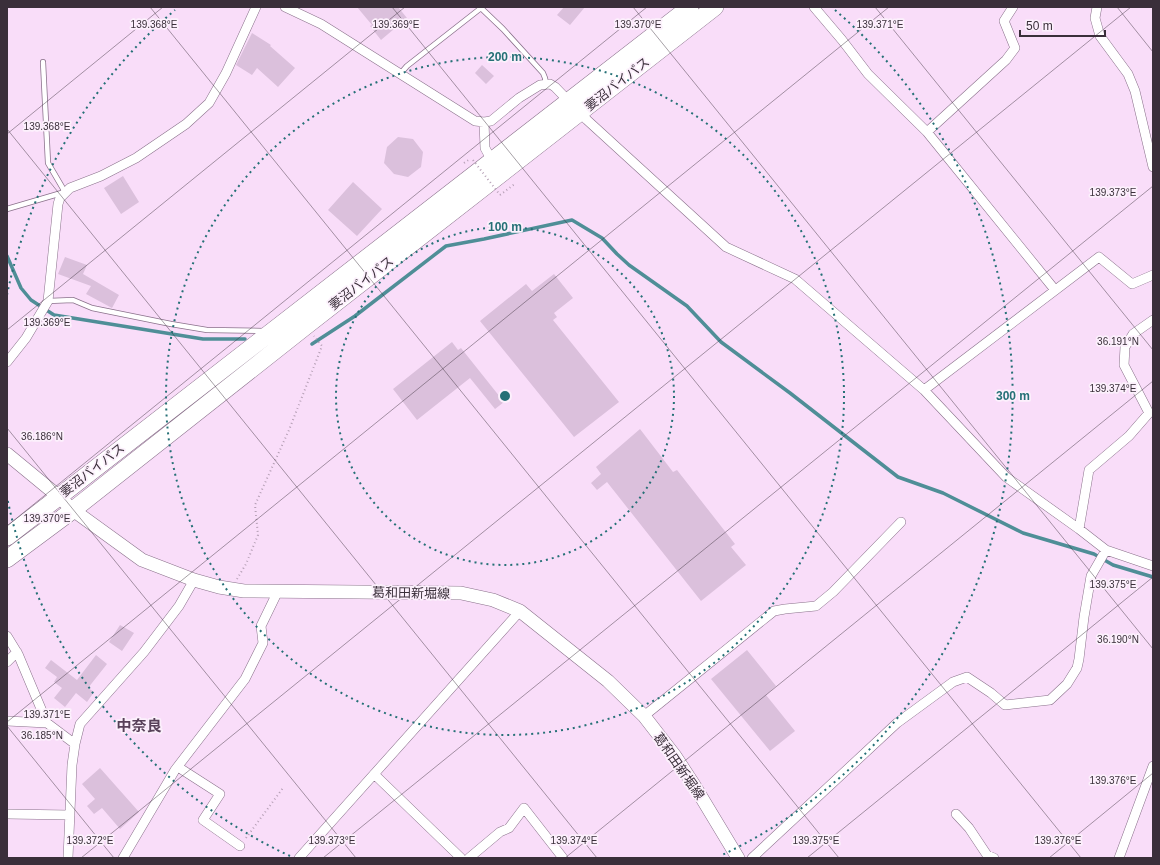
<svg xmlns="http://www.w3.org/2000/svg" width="1160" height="865" viewBox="0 0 1160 865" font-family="Helvetica,'Noto Sans JP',sans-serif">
  <rect width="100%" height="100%" fill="#f9ddf9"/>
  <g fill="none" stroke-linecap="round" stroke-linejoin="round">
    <path stroke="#4f8e97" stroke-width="3.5" d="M 7,256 L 21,288 L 31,300 L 54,315 L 203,339 L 245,339
      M 312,344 L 355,316 L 446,246 L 484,239 L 572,220 L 602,238 L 617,254 L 629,265 L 687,306 L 721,342 L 790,393 L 898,477 L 943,493 L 1023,533 L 1094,554 L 1113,565 L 1153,577"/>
  </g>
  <path fill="#dbc0dc" d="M 357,7 L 398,7 L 407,18 L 381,40 L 370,26 L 372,25 Z
    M 564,7 L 585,7 L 570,25 L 557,15 Z
    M 252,33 L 271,45 L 270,46 L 295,68 L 278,87 L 257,68 L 252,75 L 236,65 Z
    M 482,65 L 494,76 L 486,84 L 475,73 Z
    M 398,137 L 413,139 L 423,152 L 421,167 L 408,177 L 394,174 L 384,163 L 387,147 Z
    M 123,176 L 139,202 L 121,214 L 104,188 Z
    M 353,182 L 382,209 L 357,236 L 328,210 Z
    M 65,257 L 87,265 L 83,274 L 119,295 L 112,308 L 86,294 L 91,286 L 58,274 Z
    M 554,274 L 573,298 L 554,313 L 557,317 L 553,320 L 619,402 L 574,437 L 480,321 L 526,284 L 532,291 Z
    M 452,342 L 458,350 L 461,348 L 504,402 L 495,409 L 470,378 L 417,420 L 393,389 Z
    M 640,429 L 673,472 L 677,470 L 735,544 L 731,547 L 746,565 L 701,601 L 607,482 L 597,490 L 591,483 L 601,474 L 596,467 Z
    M 120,625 L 134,633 L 122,651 L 109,642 Z
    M 747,650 L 776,686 L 766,695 L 795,731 L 770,751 L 711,679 Z
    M 96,655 L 107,664 L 88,688 L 94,692 L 87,702 L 76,693 L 65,707 L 54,698 L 62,688 L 54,682 L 57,677 L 45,668 L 51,660 L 77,680 Z
    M 100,768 L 139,812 L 120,829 L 102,808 L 94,814 L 87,806 L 95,799 L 82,784 Z"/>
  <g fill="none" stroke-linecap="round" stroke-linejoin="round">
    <g stroke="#8a718b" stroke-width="6">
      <path id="lane" d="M 400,74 L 407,66 L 481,8 L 503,29 L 543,73 L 545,78 L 546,84
        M 7,209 L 65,192 L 48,163 L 43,62
        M 48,301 L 73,300 L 92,308 L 171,324 L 207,330 L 264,331"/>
    </g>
    <g stroke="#8a718b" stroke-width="10">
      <path id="street" d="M 285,7 L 321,24 L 475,121 L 484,122 L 491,121 L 519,98 L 540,85 L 550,84 L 555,87 L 587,120 L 726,247 L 795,279 L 924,390 L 1006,477 L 1079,529 L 1106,550 L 1153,566
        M 814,7 L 842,40 L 868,74 L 927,132 L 1055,290
        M 1097,7 L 1095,18 L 1100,36 L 1128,74 L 1135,91 L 1153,167
        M 484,122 L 485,148 L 492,161
        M 927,132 L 1006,60 L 1015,48 L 1004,21 L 1013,7
        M 7,362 L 26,338 L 48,301 L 58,204 L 60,198 L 70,188 L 101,176 L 136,158 L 186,124 L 209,103 L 226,73 L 256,7
        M 924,390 L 1099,257 L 1132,284 L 1153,275
        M 1079,529 L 1089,470 L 1129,436 L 1149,413 L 1124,365 L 1125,347 L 1133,334 L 1153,320
        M 7,636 L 18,654 L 47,723 L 75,744
        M 7,662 L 17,652
        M 644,716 L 774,611 L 785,609 L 816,606 L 833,592 L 901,522
        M 7,721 L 47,723
        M 178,767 L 220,794 L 203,820 L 240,846
        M 374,774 L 461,858
        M 7,814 L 70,815
        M 956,814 L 969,828 L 987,855 L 994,858
        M 68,858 L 72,765 L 75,744 L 80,724 L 144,652 L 179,606 L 194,580
        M 123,858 L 175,770 L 245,679 L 263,643 L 261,626 L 278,591
        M 299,858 L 520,611
        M 469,858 L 500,832 L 509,828 L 524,808 L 563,858
        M 752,858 L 897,723 L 953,682 L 967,677 L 991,693 L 1005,705 L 1050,700 L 1067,684 L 1077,668 L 1079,659 L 1084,617 L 1091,576 L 1106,550
        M 1119,858 L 1153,766"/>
    </g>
    <g stroke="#8a718b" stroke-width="14">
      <path id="secondary" d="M 7,454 L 58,496 L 73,510 L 142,560 L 194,580 L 219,587 L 244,591 L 461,593 L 493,600 L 520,611 L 608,681 L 644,716 L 675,756 L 694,785 L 738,858"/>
    </g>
    <g stroke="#8a718b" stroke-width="18">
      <path id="highway" d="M 7,537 L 690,7
        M 7,559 L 73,510 L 306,326 L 715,7"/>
    </g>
    <path stroke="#b6a0b6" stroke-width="2" stroke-dasharray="1 3" stroke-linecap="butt" d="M 464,163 L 470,159
      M 500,195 L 516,183
      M 237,579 L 246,564 L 258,535 L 255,505 L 289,430 L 322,346 L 314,336
      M 246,838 L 283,788"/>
    <use href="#lane" stroke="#fff" stroke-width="4.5"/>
    <use href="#street" stroke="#fff" stroke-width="9"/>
    <use href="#secondary" stroke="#fff" stroke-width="13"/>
    <use href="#highway" stroke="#fff" stroke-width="17"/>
    <path stroke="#b6a0b6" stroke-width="2" stroke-dasharray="1 3" stroke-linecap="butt" d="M 473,160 L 500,195"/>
  </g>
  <path fill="none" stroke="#3a2f3a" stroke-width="1" stroke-opacity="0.45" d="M 150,7 L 839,858M 392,7 L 1081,858M 633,7 L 1153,649M 875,7 L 1153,350M 1117,7 L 1153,52M 7,129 L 597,858M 7,134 L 163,7M 7,330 L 405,7M 7,428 L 356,858M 7,526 L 647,7M 7,722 L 889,7M 7,726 L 114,858M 81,858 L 1131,7M 323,858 L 1153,186M 565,858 L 1153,381M 807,858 L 1153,577M 1049,858 L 1153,773"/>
  <g fill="none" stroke="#257076" stroke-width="2" stroke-dasharray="2 4">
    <circle cx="505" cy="396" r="169"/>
    <circle cx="505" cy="396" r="339"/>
    <path d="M290 856A508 508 0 0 1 7 497M7 295A508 508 0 0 1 175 10M835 10A508 508 0 0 1 720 856"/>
  </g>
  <g text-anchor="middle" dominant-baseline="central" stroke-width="3.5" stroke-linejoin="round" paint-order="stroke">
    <g font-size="13" fill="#3a2f3a" stroke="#fcf0fc">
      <text transform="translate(617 84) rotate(-38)">妻沼バイパス</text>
      <text transform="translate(361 283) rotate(-38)">妻沼バイパス</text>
      <text transform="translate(92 470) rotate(-38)">妻沼バイパス</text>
      <text transform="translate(411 593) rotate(1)">葛和田新堀線</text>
      <text transform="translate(679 766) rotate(55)">葛和田新堀線</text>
    </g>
    <g font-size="15" font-weight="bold" fill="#584159" stroke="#fcf0fc">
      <text x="139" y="725">中奈良</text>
    </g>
  </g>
  <g font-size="10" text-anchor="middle" fill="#3a2f3a" stroke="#fcf0fc" stroke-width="3.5" stroke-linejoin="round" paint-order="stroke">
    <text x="154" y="28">139.368°E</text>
    <text x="396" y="28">139.369°E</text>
    <text x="638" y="28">139.370°E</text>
    <text x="880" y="28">139.371°E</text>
    <text x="47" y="130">139.368°E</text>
    <text x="1113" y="196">139.373°E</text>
    <text x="47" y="326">139.369°E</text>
    <text x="1118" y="345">36.191°N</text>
    <text x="1113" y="392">139.374°E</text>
    <text x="42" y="440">36.186°N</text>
    <text x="47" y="522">139.370°E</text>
    <text x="1113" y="588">139.375°E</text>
    <text x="1118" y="643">36.190°N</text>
    <text x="47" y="718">139.371°E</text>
    <text x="42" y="739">36.185°N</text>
    <text x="1113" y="784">139.376°E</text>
    <text x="90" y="844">139.372°E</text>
    <text x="332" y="844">139.373°E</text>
    <text x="574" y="844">139.374°E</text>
    <text x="816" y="844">139.375°E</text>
    <text x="1058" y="844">139.376°E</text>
  </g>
  <circle cx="505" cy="396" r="6" fill="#257076" stroke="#fcf0fc" stroke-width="2"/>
  <g font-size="12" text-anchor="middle" font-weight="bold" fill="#257076" stroke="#fcf0fc" stroke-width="3.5" stroke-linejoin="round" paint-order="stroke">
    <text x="505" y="61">200 m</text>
    <text x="505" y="231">100 m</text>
    <text x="1013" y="400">300 m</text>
  </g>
  <rect width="1160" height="865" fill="none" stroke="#3a2f3a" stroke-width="16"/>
  <path d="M1020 30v6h85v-6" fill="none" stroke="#3a2f3a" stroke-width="2"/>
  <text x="1026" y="30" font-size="12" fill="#3a2f3a" stroke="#fcf0fc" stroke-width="3" paint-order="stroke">50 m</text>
</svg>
